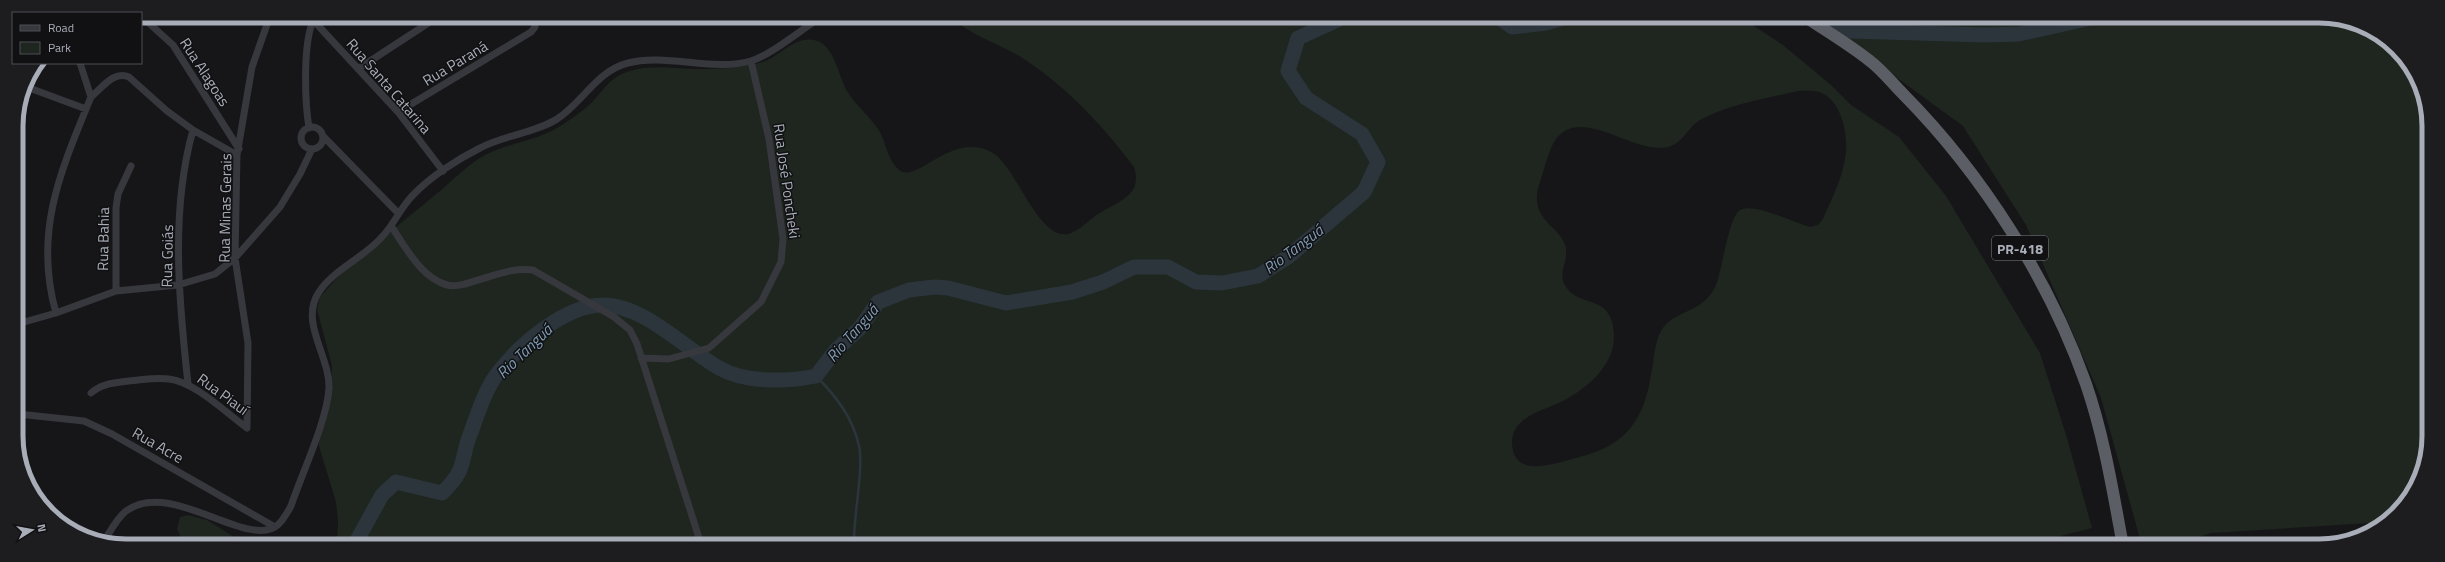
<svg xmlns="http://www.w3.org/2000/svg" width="2445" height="562" viewBox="0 0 2445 562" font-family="'Titillium Web',sans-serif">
  <rect width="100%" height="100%" fill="#161618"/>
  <path fill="#1e261f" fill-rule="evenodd" d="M 951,17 L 1742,18 L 1783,45 L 1831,85 L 1851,105 L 1899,137 L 1946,196 L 2040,353 L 2067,438 L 2092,528 L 2021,546 L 337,544 L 338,520 L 336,502 L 319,446 L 319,432 L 331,381 L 332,366 L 317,309 L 320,297 L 336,279 C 368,250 402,222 435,195 C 450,183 464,168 480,158 C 502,144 533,142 557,128 C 567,122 578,114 587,107 C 603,93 608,77 630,71 C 652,64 674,69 697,69 C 718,69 739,68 759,63 C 781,58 796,31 820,42 C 835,50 839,77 847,91 C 856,106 871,117 880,132 C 886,144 888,160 898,169 C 916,187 951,129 993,153 C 1017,168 1038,240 1068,234 C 1077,232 1086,223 1094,217 C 1114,202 1144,198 1134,167 C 1103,126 1068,88 1024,59 C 1001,44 971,36 951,17 ZM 1798,91 C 1806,91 1815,90 1822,93 C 1843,103 1849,138 1845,159 C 1842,179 1831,200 1823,219 L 1818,225 L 1810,227 C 1794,223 1754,202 1740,210 C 1729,216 1722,270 1716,285 C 1703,315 1673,309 1661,331 C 1654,343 1654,362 1651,375 C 1643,426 1621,448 1572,459 C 1554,464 1518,476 1513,450 C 1511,443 1512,434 1516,428 C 1527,412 1549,409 1565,400 C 1589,387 1615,364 1614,335 C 1613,293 1579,308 1566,287 C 1553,267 1581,255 1554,229 C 1540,216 1533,205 1539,185 C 1544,171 1547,155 1554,142 C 1580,101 1636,159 1671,146 C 1684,141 1688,127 1700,120 C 1730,104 1765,99 1798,91 Z
    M 1815,18 L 2340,18 L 2397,48 L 2427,105 L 2427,457 C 2418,481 2409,508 2386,522 L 2211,533 L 2196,538 L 2189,546 L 2142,546 L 2101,398 L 2026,225 L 1963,126 Z
    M 188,515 L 207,520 L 245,544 L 184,544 L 177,529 L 180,517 Z"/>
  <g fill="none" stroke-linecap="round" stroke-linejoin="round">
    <path stroke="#2c353c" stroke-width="2.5" d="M 816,376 C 836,396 853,418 859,446 C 864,470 853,517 854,545"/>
    <path stroke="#2c353c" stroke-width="15" d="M 1498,17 L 1512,27 L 1546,23 L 1566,17
      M 1818,18 L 1827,24 L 1851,31 L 1985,35 L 2019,34 L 2091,18
      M 355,544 L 382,495 L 396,482 L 442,493 C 469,467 459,461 471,432 C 478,413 485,390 497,374 C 519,345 565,305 603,305 C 644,305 684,348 719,368 C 745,383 787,382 816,376 L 836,350 L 860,328 L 878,302 L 909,290 L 934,287 L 948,288 L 1006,303 L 1072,292 L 1103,282 L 1134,267 L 1168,267 L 1196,282 L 1222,283 L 1258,276 L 1288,257 L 1364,192 L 1378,162 L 1362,134 L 1306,98 L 1288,71 L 1298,38 L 1344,17"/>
    <path stroke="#37383d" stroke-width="7" d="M 141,16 L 173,45 L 239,149
      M 313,20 L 398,112 L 443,171
      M 358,69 L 439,16
      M 24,86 L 86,109
      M 91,97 C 102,88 114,70 129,77 L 167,111 L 193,130 L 237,155
      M 398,112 L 531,32 L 535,27 L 536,16
      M301 138a11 11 0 1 1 22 0a11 11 0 1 1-22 0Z
      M 309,128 C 305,103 302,39 315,17
      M 323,136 L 398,213
      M 391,226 C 405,246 421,278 447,285 C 460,288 476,280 488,277 C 504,272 517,268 533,270 L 614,317 L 630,330 L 637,344 L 701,544
      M 116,291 L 116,208 L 118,194 L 131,166
      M 56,313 C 33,232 61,170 91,97 L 80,63
      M 17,324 L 56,313 L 116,291 L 178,285 L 215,274 L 235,258 L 280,207 L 300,174 L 312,149
      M 641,358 L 669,359 L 709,348 L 761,302 L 781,262 L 783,239 L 769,139 L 751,61
      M 188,384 C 179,301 170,212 193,130
      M 91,393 C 102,383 115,383 129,381 C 142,380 155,377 169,379 C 195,382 225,412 247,428
      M 18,414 L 84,421 L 112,434 L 275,527
      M 247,428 L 248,343 L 235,258 L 237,155 L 252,67 L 270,16
      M 103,543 C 110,532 116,519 126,511 C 170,479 242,546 275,527 C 282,523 287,513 291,506 C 302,473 327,421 329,388 C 330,356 299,322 319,292 C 332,271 364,257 381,238 C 394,225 400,208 413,195 C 430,177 458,159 480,148 C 504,135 535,133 557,119 C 582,103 598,70 628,63 C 666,53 713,72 751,61 C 771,55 802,29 821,17"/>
    <path stroke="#5b5e65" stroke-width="12" d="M 1807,18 C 1828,32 1850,45 1870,61 C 1882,70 1893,84 1904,95 C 1982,174 2049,279 2086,384 C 2104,436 2113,492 2123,546"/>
  </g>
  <g text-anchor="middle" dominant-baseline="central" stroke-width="3" stroke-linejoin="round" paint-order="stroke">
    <rect fill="#111113" stroke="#7b7e86" stroke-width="1" x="1992" y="236" width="56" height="24" rx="3"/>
    <g font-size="14" font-weight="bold" fill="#a8adb8">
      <text x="2020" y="248">PR-418</text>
    </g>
    <g font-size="15" fill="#a8adb8" stroke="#111113">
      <text transform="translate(455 63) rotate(-31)">Rua Paraná</text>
      <text transform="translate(205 72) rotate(57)">Rua Alagoas</text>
      <text transform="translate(389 86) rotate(49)">Rua Santa Catarina</text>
      <text transform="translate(787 181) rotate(82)">Rua José Poncheki</text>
      <text transform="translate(225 208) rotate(-89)">Rua Minas Gerais</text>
      <text transform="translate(103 239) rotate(-89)">Rua Bahia</text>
      <text transform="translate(167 256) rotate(-89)">Rua Goiás</text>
      <text transform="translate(223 394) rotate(36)">Rua Piauí</text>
      <text transform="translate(158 445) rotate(30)">Rua Acre</text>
    </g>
    <g font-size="16" font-style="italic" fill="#7f9bb3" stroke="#111113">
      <text transform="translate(1293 249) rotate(-37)">Rio Tanguá</text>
      <text transform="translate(852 333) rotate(-49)">Rio Tanguá</text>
      <text transform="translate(524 351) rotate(-44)">Rio Tanguá</text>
    </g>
  </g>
  <path d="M0 0H2445V562H0ZM126 23H2319A103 103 0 0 1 2422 126V436A103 103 0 0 1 2319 539H126A103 103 0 0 1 23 436V126A103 103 0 0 1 126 23Z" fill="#1d1d20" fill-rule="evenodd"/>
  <path fill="none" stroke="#a8adb8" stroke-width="5" d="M126 23H2319A103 103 0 0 1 2422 126V436A103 103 0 0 1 2319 539H126A103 103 0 0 1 23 436V126A103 103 0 0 1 126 23Z"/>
  <rect x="12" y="12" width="130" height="52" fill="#111113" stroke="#4d4f55"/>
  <rect x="20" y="25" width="20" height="6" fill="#37383d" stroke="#4d4f55"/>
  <text x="48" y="32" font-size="12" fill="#a8adb8">Road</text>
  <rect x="20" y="42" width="20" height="12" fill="#1e261f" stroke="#4d4f55"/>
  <text x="48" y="52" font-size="12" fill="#a8adb8">Park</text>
  <g transform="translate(32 530) rotate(79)" stroke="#111113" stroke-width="3" paint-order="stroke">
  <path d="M0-3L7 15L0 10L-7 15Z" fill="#a8adb8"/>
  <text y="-6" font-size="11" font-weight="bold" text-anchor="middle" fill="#a8adb8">N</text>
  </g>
</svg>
